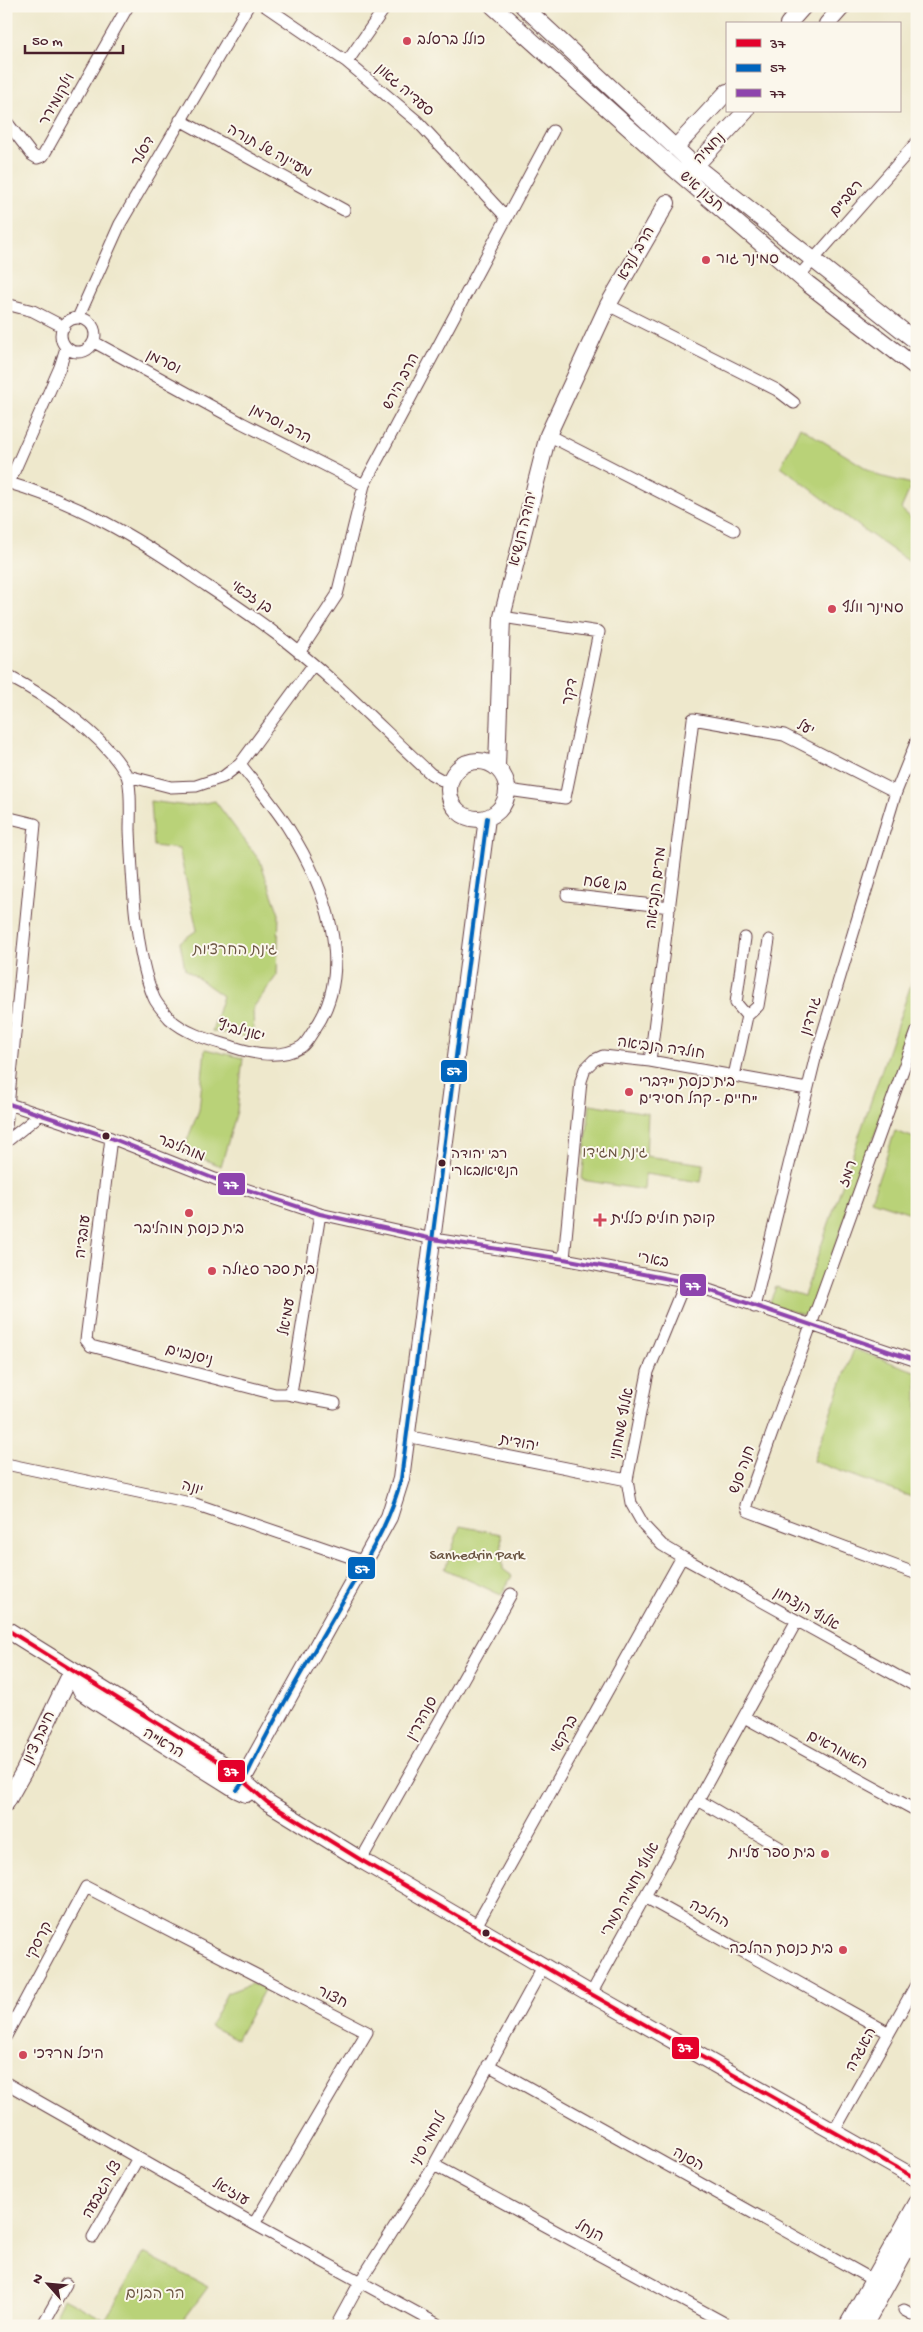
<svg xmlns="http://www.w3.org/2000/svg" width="923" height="2332" viewBox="0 0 923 2332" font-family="'Gochi Hand','Playpen Sans Hebrew',sans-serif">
  <rect width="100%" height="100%" fill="#fbf7ec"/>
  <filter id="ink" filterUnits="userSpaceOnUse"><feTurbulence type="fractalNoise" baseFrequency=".02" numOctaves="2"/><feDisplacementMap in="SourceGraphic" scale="10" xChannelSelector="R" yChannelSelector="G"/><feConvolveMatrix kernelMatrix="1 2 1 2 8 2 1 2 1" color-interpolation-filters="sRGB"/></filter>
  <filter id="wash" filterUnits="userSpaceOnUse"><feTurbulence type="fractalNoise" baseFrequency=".0096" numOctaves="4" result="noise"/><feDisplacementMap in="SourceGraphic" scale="20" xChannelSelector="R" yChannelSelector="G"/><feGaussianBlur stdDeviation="1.12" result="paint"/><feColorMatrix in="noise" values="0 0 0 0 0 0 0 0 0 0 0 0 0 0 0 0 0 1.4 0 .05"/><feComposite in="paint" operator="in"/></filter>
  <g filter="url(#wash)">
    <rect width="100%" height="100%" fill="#eee8cc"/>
    <path fill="#b9d278" stroke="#827852" d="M 800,427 L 879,476 L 912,484 L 901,509 L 917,523 L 917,567 L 864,530 L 781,466 Z
      M 150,801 L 188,806 L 215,801 L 260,861 L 279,914 L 277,975 L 253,1008 L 254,1038 L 212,1031 L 223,996 L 185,969 L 180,942 L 197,930 L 179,849 L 153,846 Z
      M 917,967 L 917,1016 L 810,1317 L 769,1304 L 776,1287 L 804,1296 Z
      M 205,1049 L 243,1058 L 237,1111 L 221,1166 L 183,1151 L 199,1110 Z
      M 590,1104 L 648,1113 L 646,1156 L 704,1164 L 701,1182 L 645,1174 L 644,1190 L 582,1180 Z
      M 895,1131 L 917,1139 L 917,1215 L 871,1200 Z
      M 854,1349 L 917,1372 L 917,1499 L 813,1461 Z
      M 460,1526 L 501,1534 L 503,1569 L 512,1576 L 501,1595 L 445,1569 Z
      M 251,1984 L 265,1988 L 237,2039 L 210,2026 L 227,1993 Z
      M 144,2253 L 208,2287 L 179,2326 L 50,2326 L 64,2298 L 105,2320 Z"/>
  </g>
  <g filter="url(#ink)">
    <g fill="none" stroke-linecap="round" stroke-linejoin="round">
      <g stroke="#633d43" stroke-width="13">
        <path id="street" d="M 265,6 L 347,62 L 417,121 L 507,218
          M 347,62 L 386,6
          M 180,120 L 344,210
          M 6,121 L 32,155 L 37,158 L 43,156 L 128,6
          M 799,276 L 917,142
          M 6,304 L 33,311 L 64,327
          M 608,305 L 777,390 L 794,403
          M61 335a17 17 0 1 1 34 0a17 17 0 1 1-34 0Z
          M 78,318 L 120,224 L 248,6
          M 94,342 L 242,423 L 364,485
          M 548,435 L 734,530
          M 6,482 C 76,502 136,537 195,578 C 222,596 250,614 276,634 C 331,675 381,728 431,774 L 449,784
          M 9,483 L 60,367 L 66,348
          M 502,617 L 599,632 L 565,798 L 508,790
          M 299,653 L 337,595 L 364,485 L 553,131
          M 6,675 C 48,697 102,733 126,774 C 132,784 130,818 130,830 C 132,879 135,954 154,998 C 157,1005 165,1013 170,1019 C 188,1035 211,1040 233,1047 C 254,1054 281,1059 301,1047 C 306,1044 310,1036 314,1030 C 358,968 324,884 287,826 C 273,805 256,784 240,764
          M 128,776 L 171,787 L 196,786 L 223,777 L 240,764 L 313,665
          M 6,817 L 35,824 L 6,1128
          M 567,895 L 670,907
          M 747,1016 L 758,1006 L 769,940
          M 917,1031 L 746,1505 L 748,1511 L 917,1574
          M 650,1061 L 693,719 L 784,735 L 896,792
          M 734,1076 L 747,1016 L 736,1003 L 745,938
          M 9,1104 L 111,1138 L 215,1179 L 320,1214 L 433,1239 L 564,1259 L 685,1282 L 917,1361
          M 111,1138 L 86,1340 L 91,1346 L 275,1394 L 287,1394 L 335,1403
          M 6,1142 L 41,1114
          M 564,1259 L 581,1081 L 585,1069 L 594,1060 L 603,1056 L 650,1061 L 807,1089
          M 685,1282 L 648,1372 L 627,1480 L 631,1503 L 644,1526 L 662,1545 L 682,1557 L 917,1687
          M 754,1307 L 815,1059 L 896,792 L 917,740
          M 287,1394 L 292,1388 L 320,1214
          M 406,1436 L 627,1480
          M 6,1464 L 195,1504 L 365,1562
          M 744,1717 L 917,1811
          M 698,1800 L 779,1847
          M 361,1860 L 511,1594
          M 645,1897 L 889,2033
          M 475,1928 L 682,1557
          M 591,1994 L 796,1622
          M 6,2036 L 86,1887 L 367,2032 L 254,2224
          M 488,2065 L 873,2280
          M 6,2083 L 254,2224 L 441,2326
          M 833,2133 L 917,1983
          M 434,2165 L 730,2326
          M 93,2237 L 138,2158
          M 904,2310 L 917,2317
          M 42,2326 L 66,2284
          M 336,2326 L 360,2282 L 434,2165 L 543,1967"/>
      </g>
      <g stroke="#633d43" stroke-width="18">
        <path id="secondary" d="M 493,6 L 678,172 L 808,284 L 917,368
          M 523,6 L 695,166 L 917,342
          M 788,24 L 804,6
          M 827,24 L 843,6
          M 675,148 L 727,92
          M 685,170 L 695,166 L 746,111
          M449 790a29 29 0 1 1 58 0a29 29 0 1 1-58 0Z
          M 497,767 L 502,617 L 548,435 L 608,305 L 667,203
          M 6,1629 L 226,1766 L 267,1802 L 361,1860 L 591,1994 L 917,2179
          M 72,1671 L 82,1692 L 95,1701 L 237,1790 L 246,1794
          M 238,1788 L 389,1517 L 401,1479 L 487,818
          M 6,1803 L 24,1771 L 72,1671
          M 847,2326 L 917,2203
          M 864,2326 L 917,2230"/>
      </g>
      <use href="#street" stroke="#fff" stroke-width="11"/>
      <use href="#secondary" stroke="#fff" stroke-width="16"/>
      <g stroke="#fbf7ec" stroke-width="8">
        <path id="bus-1" d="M 6,1629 L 226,1766 L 267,1802 L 361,1860 L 591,1994 L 917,2179"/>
      </g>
      <g stroke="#fbf7ec" stroke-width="8">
        <path id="bus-2" d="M 237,1790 L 244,1781 C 274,1716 313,1654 348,1592 C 369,1555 391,1520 401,1479 L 487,818"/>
      </g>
      <g stroke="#fbf7ec" stroke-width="8">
        <path id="bus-3" d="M 9,1104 L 111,1138 L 215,1179 L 320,1214 L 433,1239 L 564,1259 L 685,1282 L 917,1361"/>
      </g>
      <use href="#bus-1" stroke="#e4002b" stroke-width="4"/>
      <use href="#bus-2" stroke="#0065bd" stroke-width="4"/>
      <use href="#bus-3" stroke="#8e44ad" stroke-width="4"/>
    </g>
  </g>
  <g fill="#d1495b" stroke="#fbf7ec" stroke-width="2">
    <circle cx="407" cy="41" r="5"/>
    <circle cx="706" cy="260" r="5"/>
    <circle cx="832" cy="609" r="5"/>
    <circle cx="629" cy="1092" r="5"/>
    <circle cx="189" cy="1213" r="5"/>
    <path d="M597.5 1212.5h5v5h5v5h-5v5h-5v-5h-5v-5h5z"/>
    <circle cx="212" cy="1271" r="5"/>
    <circle cx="825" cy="1854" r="5"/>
    <circle cx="843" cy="1950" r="5"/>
    <circle cx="23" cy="2055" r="5"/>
  </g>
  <g fill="#4a1f2b" stroke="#fbf7ec" stroke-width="2">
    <circle cx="106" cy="1136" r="4.5"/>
    <circle cx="442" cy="1163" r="4.5"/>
    <circle cx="486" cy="1933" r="4.5"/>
  </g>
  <g text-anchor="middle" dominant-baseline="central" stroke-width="4" stroke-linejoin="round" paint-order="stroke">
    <g font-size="14" fill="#4a1f2b" stroke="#fbf7ec" text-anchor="start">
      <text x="451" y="1155">רבי יהודה<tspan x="451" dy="17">הנשיא/בארי</tspan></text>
    </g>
    <g font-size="15" fill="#4a1f2b" stroke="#fbf7ec" text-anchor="start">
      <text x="417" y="41">כולל ברסלב</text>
      <text x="716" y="260">סמינר גור</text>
      <text x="842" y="609">סמינר וולף</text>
      <text x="639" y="1083">בית כנסת "דברי<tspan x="639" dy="17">חיים - קהל חסידים"</tspan></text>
      <text x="611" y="1220">קופת חולים כללית</text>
      <text x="189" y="1230" text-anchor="middle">בית כנסת מוהליבר</text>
      <text x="222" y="1271">בית ספר סגולה</text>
      <text x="815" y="1854" text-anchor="end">בית ספר עליות</text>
      <text x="833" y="1950" text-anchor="end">בית כנסת ההלכה</text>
      <text x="33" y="2055">היכל מרדכי</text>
    </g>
    <g font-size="15" fill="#4a1f2b" stroke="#fbf7ec">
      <text transform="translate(404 91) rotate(41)">סעדיה גאון</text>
      <text transform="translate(58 100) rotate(-61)">וילקומירר</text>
      <text transform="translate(710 149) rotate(-46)">נחמיה</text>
      <text transform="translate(144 152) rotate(-60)">דסלר</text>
      <text transform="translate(269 152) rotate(29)">מעיינה של תורה</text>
      <text transform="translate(701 192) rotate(41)">חזון איש</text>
      <text transform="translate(847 199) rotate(-49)">רשב"ם</text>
      <text transform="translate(637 254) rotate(-60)">הרב לנדא</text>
      <text transform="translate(163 363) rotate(27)">וסרמן</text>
      <text transform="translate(402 382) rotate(-62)">הרב הירש</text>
      <text transform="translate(280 425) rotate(28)">הרב וסרמן</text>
      <text transform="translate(524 529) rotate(-76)">יהודה הנשיא</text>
      <text transform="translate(251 598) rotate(34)">בן זכאי</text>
      <text transform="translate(571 692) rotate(-78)">דקר</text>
      <text transform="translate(805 729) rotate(27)">יעל</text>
      <text transform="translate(605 885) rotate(7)">בן שטח</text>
      <text transform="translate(657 888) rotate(-83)">מרים הנביאה</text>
      <text transform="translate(812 1016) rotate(-73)">גורדון</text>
      <text transform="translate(241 1032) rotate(14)">אנילביץ'</text>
      <text transform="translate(661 1049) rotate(8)">חולדה הנביאה</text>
      <text transform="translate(181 1149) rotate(22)">מוהליבר</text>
      <text transform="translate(849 1174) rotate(-70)">רמז</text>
      <text transform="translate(84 1237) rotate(-83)">עובדיה</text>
      <text transform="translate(653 1261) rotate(11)">בארי</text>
      <text transform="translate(288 1317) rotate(-81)">עמיאל</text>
      <text transform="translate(189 1356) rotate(14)">ניסנבוים</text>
      <text transform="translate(623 1424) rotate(-79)">אלוף שמחוני</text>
      <text transform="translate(519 1444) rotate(11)">יהודית</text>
      <text transform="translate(743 1470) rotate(-70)">חנה סנש</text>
      <text transform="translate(192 1489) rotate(15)">יונה</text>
      <text transform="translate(806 1610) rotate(29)">אלוף הנצחון</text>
      <text transform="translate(423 1719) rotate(-61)">סנהדרין</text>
      <text transform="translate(565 1735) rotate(-61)">ברקאי</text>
      <text transform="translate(40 1738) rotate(-65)">חיבת ציון</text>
      <text transform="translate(163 1744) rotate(31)">הרא"ה</text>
      <text transform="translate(837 1751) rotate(28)">האמוראים</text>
      <text transform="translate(631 1890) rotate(-61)">אלוף נחמיה תמרי</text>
      <text transform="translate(709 1915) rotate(29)">ההלכה</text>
      <text transform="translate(40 1941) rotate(-62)">קרסקי</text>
      <text transform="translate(332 1998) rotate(27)">חצור</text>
      <text transform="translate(862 2050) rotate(-61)">האגדה</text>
      <text transform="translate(429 2140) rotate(-61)">לוחמי סיני</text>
      <text transform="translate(688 2160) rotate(29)">הסנה</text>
      <text transform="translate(103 2190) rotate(-60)">צל הגבעה</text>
      <text transform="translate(230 2193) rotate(30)">עוזיאל</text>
      <text transform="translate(589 2232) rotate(28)">הנחל</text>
    </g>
    <g font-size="15" fill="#6b5542" stroke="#fbf7ec">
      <text x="235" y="951">גינת החרציות</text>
      <text x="615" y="1154">גינת מגידו</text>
      <text x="477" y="1556">Sanhedrin Park</text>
      <text x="155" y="2295">הר הבנים</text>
    </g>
  </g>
  <g stroke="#fbf7ec" stroke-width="2">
    <rect x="440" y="1059" width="28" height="24" rx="5" fill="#0065bd"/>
    <rect x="217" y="1172" width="29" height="24" rx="5" fill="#8e44ad"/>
    <rect x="679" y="1273" width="28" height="24" rx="5" fill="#8e44ad"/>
    <rect x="347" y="1556" width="29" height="24" rx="5" fill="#0065bd"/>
    <rect x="217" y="1759" width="29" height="24" rx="5" fill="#e4002b"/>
    <rect x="671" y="2036" width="29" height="24" rx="5" fill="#e4002b"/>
  </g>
  <g font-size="14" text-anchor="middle" font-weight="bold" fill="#fff">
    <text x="454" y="1075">57</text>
    <text x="231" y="1189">77</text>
    <text x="693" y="1290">77</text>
    <text x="362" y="1573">57</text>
    <text x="231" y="1776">37</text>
    <text x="685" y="2052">37</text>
  </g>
  <rect width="923" height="2332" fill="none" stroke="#fbf7ec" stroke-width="25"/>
  <rect x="726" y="22" width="175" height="90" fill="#fbf7ec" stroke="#b4a19f"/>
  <rect x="736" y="39" width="25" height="8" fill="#e4002b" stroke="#b4a19f"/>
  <text x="770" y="48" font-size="15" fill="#4a1f2b">37</text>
  <rect x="736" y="64" width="25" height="8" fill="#0065bd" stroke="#b4a19f"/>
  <text x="770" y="72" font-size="15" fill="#4a1f2b">57</text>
  <rect x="736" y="89" width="25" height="8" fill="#8e44ad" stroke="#b4a19f"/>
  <text x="770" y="98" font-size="15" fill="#4a1f2b">77</text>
  <g transform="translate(48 2284) rotate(297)" stroke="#fbf7ec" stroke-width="4" paint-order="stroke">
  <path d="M0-4L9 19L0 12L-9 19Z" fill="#4a1f2b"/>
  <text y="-8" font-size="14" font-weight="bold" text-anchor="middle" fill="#4a1f2b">N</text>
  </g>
  <path d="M25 45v8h98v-8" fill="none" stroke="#4a1f2b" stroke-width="2.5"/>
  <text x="32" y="45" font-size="15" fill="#4a1f2b" stroke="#fbf7ec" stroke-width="4" paint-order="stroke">50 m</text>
</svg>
